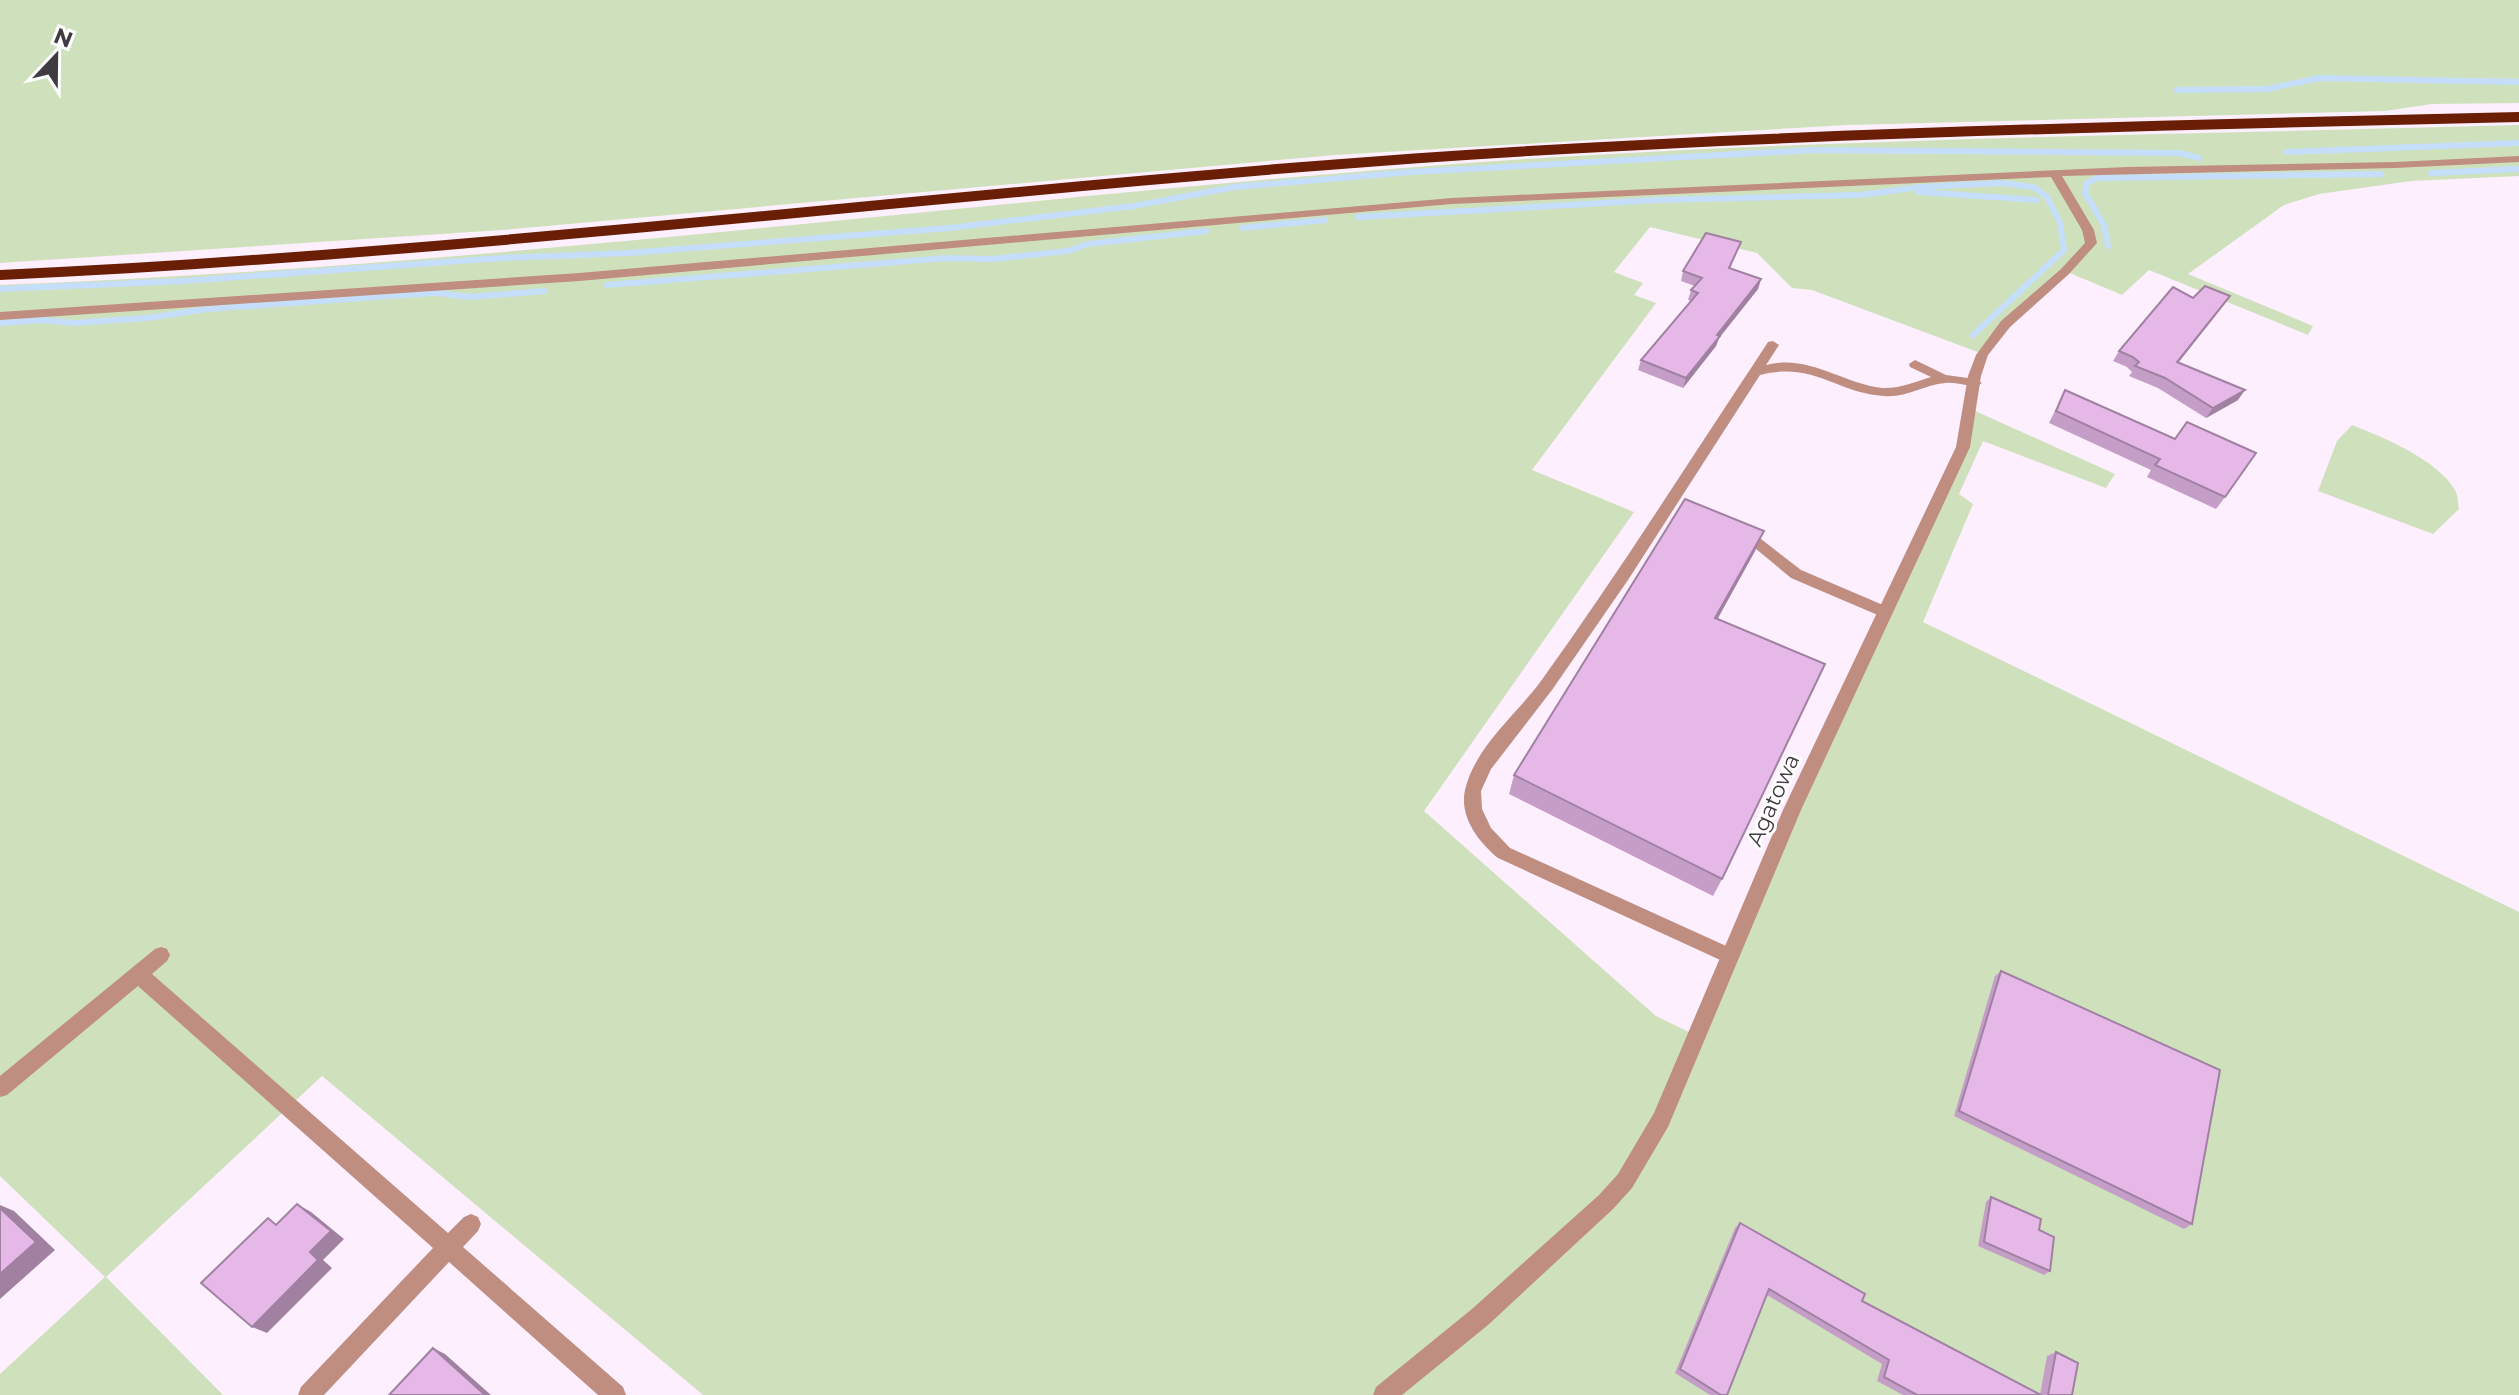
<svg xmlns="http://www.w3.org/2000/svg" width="2519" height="1395" viewBox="0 0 2519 1395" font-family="Montserrat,sans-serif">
  <rect width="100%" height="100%" fill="#fdeffe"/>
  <path fill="#cfe1bc" d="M 0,0 L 2519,0 L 2519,103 L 2432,104 L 2385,111 L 1848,125 L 1335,155 L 502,230 L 0,263 Z
    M 2519,125 L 2519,176 L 2411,181 L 2319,194 L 2284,205 L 2188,274 L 2313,326 L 2308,335 L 2149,270 L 2122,295 L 2065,271 L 1983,354 L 1812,290 L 1792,288 L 1757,253 L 1650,227 L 1614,272 L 1643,283 L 1634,295 L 1656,303 L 1532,470 L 1634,512 L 1424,811 L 1656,1016 L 1697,1036 L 1963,447 L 1973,410 L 2115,474 L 2106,488 L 1983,441 L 1959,494 L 1973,504 L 1923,622 L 2519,912 L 2519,1395 L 703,1395 L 322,1076 L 106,1277 L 223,1395 L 0,1395 L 0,1374 L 105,1277 L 0,1176 L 0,285 C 491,266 977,200 1467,163 C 1817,138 2168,135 2519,125 Z
    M 2352,425 C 2383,437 2438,460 2455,490 C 2458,495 2458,504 2459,509 L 2433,534 L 2318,491 L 2337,441 Z"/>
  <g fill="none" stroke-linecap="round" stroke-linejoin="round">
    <path stroke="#c5defc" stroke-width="6" d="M 2177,90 L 2267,89 L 2319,78 L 2519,82
      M 2287,152 L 2519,143
      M 2431,173 L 2519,169
      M 1919,192 L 2036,200
      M 1358,217 L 1657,200 L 1860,195 L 1920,187 L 2000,183 L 2033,187 L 2047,197 L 2060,223 L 2064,250 L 1973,335
      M 1242,228 L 1325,220
      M 2108,246 L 2104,225 L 2085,193 L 2087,183 L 2097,178 L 2381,174
      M 607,285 L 947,258 L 991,259 L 1068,251 L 1088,244 L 1206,231
      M 0,289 L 183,281 L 502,258 L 628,253 L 949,228 L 1134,206 L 1235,187 L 1411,172 L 1813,150 L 2179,153 L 2199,158
      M 0,323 L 44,320 L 73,323 L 147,318 L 208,309 L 403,295 L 438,293 L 469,297 L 544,291"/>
    <path fill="#bf8e80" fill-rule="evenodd" d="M 1773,341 L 1779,345 L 1766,365 C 1809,354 1841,383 1882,388 C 1899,389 1915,382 1931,377 L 1910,367 L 1909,364 L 1915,360 L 1946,375 L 1975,379 L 1982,383 L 1975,387 C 1965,385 1955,382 1945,383 C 1924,385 1906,398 1884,396 C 1836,393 1814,361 1760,375 L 1628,580 L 1552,690 L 1491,769 L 1481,791 L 1482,809 L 1491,828 L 1510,848 L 1735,950 L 1738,956 L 1735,962 L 1729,964 L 1498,858 C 1479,842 1459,817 1465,790 C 1475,747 1516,715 1541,681 C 1616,577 1684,469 1755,362 L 1768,342 Z
      M 1743,525 L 1801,570 L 1890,608 L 1893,612 L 1890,616 L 1880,616 L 1791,578 L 1738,534 L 1736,530 Z
      M 161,947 L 167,949 L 170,955 L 167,961 L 152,974 L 448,1233 L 464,1217 L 471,1214 L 478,1217 L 481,1224 L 478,1231 L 463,1247 L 623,1387 L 626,1395 L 598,1395 L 449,1262 L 324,1395 L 298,1395 L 301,1387 L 433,1248 L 138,986 L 7,1095 L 0,1097 L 0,1076 L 155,949 Z"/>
    <path fill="#bf8e80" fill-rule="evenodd" d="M 2519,156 L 2519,162 L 2395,168 L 2062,176 L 2094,230 L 2097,243 L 2069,274 L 2010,327 L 1988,355 L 1981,376 L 1970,447 L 1801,810 L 1668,1127 L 1632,1188 L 1613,1209 L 1488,1325 L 1402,1395 L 1373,1395 L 1376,1387 L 1472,1309 L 1599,1195 L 1618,1174 L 1654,1113 L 1783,810 L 1956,447 L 1968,376 L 1976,355 L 2001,321 L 2061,269 L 2085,243 L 2082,230 L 2051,177 L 1452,204 L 579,281 L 0,320 L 0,312 L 579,273 L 1452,198 L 2127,167 L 2395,162 Z"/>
    <path fill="#6a1e05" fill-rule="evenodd" d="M 2519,112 L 2519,122 C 2113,132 1707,139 1302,172 C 868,207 436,260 0,280 L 0,270 C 436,250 868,197 1302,162 C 1707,129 2113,122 2519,112 Z"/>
  </g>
  <path fill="#c59ec8" d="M 1741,242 L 1730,268 L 1761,279 L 1758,289 L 1719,338 L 1716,346 L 1683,388 L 1638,370 L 1641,360 L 1691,301 L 1688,300 L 1691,290 L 1695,286 L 1681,281 L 1683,271 Z
    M 2230,296 L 2178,362 L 2238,400 L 2206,418 L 2158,388 L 2129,376 L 2132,372 L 2127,367 L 2113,361 L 2119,351 Z
    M 2065,390 L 2225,497 L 2216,509 L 2147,477 L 2151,470 L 2049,423 Z
    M 1755,551 L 1717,619 L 1722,879 L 1713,896 L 1509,794 L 1514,775 Z
    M 2001,971 L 2192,1224 L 2184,1229 L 1954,1116 L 1995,976 Z
    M 1991,1197 L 2039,1230 L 2050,1271 L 2044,1275 L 1978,1246 L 1986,1202 Z
    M 1740,1223 L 1862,1301 L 2040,1395 L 2047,1356 L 2056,1352 L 2072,1395 L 1903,1395 L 1877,1381 L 1882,1364 L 1767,1295 L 1727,1395 L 1710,1395 L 1675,1373 L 1735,1228 Z"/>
  <path fill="#a081a2" d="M 1761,279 L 1758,289 L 1719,338 L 1716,346 L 1683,388 L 1686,378 L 1717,335 Z
    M 2230,296 L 2223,306 L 2171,372 L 2177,362 Z
    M 2245,390 L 2238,400 L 2206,418 L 2213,408 Z
    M 1764,531 L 1755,551 L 1707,638 L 1715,618 Z
    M 297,1204 L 311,1212 L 344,1239 L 323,1260 L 332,1268 L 267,1333 L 252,1327 L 310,1252 Z
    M 0,1205 L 14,1211 L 55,1250 L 0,1299 Z
    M 433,1348 L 445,1354 L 491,1395 L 485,1395 Z"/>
  <path fill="#e5b8e8" stroke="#a081a2" stroke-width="2" d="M 1706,233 L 1741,242 L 1729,268 L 1761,279 L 1717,335 L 1720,336 L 1686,378 L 1641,360 L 1698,293 L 1691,290 L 1702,278 L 1683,271 Z
    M 2205,286 L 2230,296 L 2177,362 L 2245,390 L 2213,408 L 2165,378 L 2135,366 L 2139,362 L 2133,357 L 2119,351 L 2173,287 L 2193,298 Z
    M 2065,390 L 2175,439 L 2187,422 L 2256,453 L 2225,497 L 2155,465 L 2160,459 L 2056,411 Z
    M 1685,499 L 1764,531 L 1715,618 L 1825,664 L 1722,879 L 1514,775 Z
    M 2001,971 L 2220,1070 L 2192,1224 L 1959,1111 Z
    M 1991,1197 L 2041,1219 L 2039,1230 L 2054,1237 L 2050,1271 L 1984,1242 Z
    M 297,1204 L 331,1231 L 310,1252 L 318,1260 L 252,1327 L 201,1283 L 268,1218 L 276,1225 Z
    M 0,1208 L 36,1242 L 0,1274 Z
    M 1740,1223 L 1865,1294 L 1862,1301 L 2041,1395 L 1917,1395 L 1884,1377 L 1889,1360 L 1769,1289 L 1727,1395 L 1721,1395 L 1680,1369 Z
    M 433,1348 L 485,1395 L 389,1395 Z
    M 2056,1352 L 2078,1363 L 2072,1395 L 2048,1395 Z"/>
  <g text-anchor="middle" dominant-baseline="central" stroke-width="6" stroke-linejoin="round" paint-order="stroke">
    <g font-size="22" fill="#403a41" stroke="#fff">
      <text transform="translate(1773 800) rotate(-66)">Agatowa</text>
    </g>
  </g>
  <g transform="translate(56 56) rotate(22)" stroke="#ffffff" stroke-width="6" paint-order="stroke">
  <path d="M0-6L14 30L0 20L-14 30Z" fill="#403a41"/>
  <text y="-12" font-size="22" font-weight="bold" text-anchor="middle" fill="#403a41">N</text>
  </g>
</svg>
